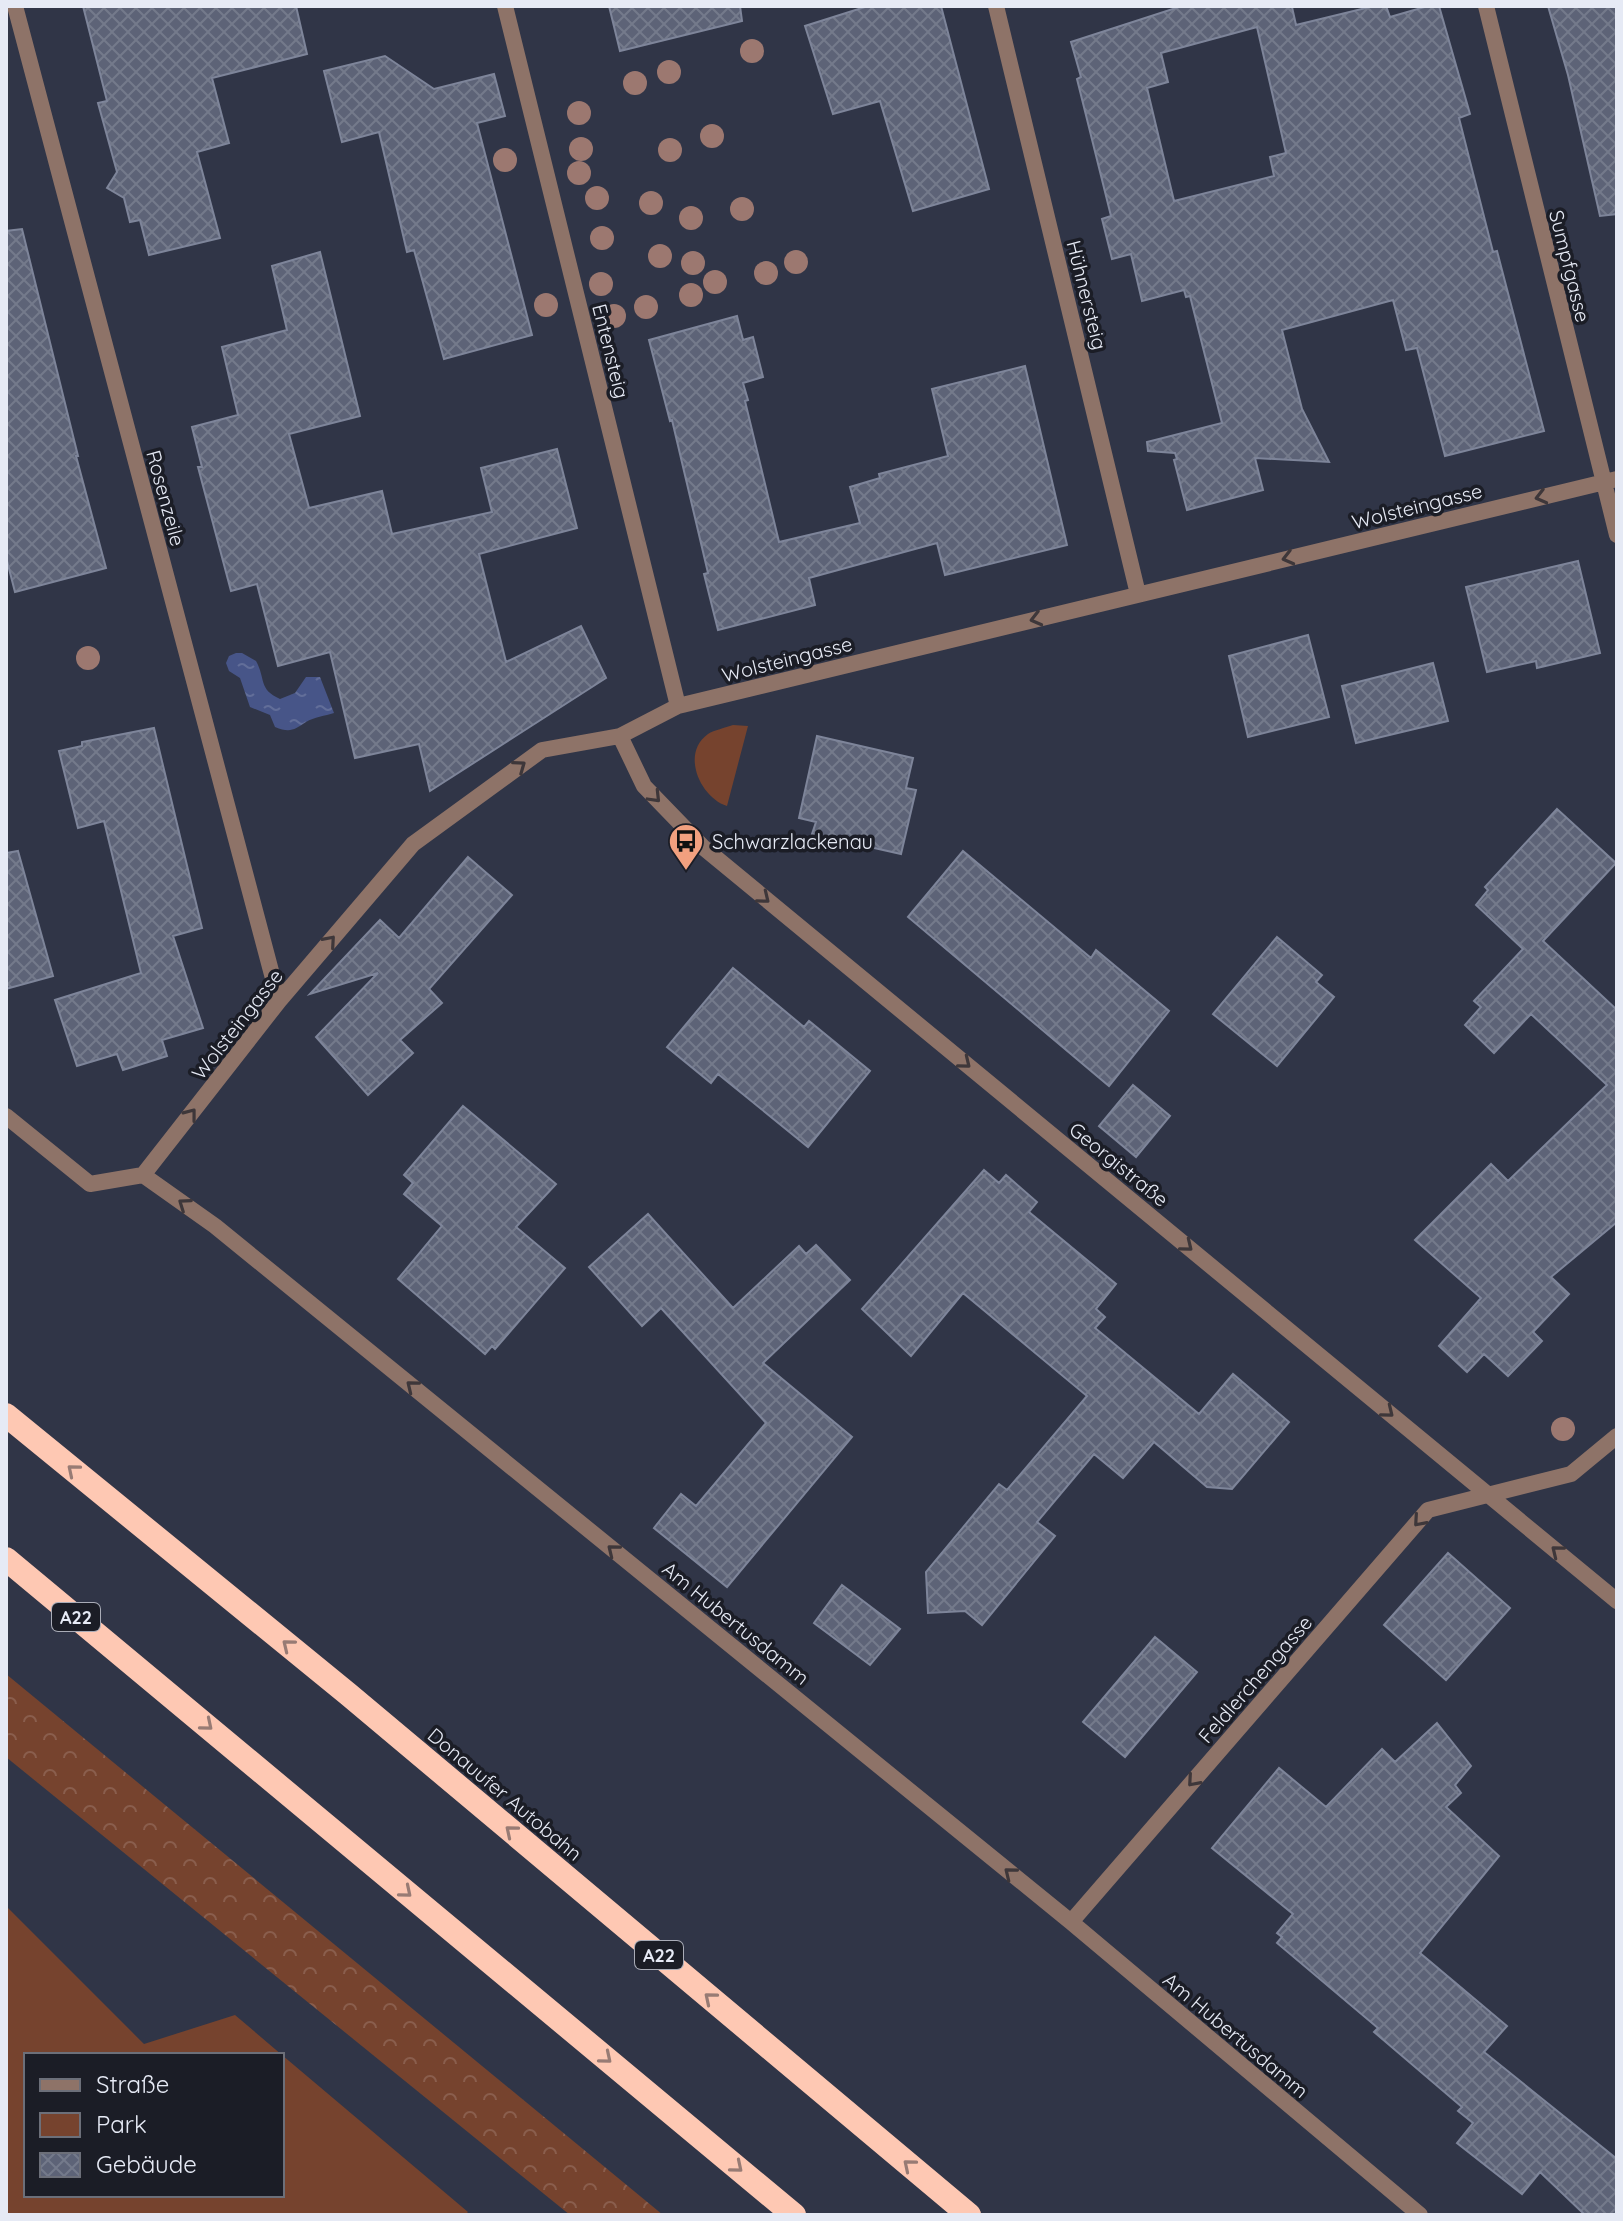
<svg xmlns="http://www.w3.org/2000/svg" width="1623" height="2221" viewBox="0 0 1623 2221" font-family="Quicksand,sans-serif">
  <defs>
    <pattern id="forest-crowns" width="20" height="18" patternUnits="userSpaceOnUse" patternTransform="scale(2)"><rect width="20" height="18" fill="#76432e"/><path d="M2 6a3 3 0 1 1 6 0M12 15a3 3 0 1 1 6 0" fill="none" stroke="#8a5e4d"/></pattern>
    <pattern id="water-ripples" width="26" height="14" patternUnits="userSpaceOnUse" patternTransform="scale(2)"><rect width="26" height="14" fill="#475588"/><path d="M2 4q2-2 4 0t4 0M15 11q2-2 4 0t4 0" fill="none" stroke="#626e99"/></pattern>
    <pattern id="building-cross-hatch" width="8" height="8" patternUnits="userSpaceOnUse" patternTransform="scale(2)"><rect width="8" height="8" fill="#5d6377"/><path d="M0 0l8 8M0 8l8-8" fill="none" stroke="#747a8b"/></pattern>
  </defs>
  <rect width="100%" height="100%" fill="#303547"/>
  <path fill="#76432e" d="M 733,725 L 748,726 L 727,806 C 701,798 680,754 708,734 C 714,730 725,728 733,725 Z
    M 6,1906 L 144,2044 L 235,2015 L 282,2055 L 26,2055 L 26,2195 L 282,2195 L 282,2055 L 468,2212 L 465,2215 L 6,2215 Z"/>
  <path fill="url(#forest-crowns)" d="M 6,1674 L 663,2215 L 570,2215 L 6,1757 Z"/>
  <path fill="url(#water-ripples)" d="M 236,653 L 242,653 L 256,661 C 266,679 258,689 280,699 L 295,693 L 306,677 L 320,677 L 334,713 C 325,716 314,717 306,722 C 294,730 290,733 275,727 L 270,715 L 250,707 L 240,678 L 229,671 L 226,663 L 229,656 Z"/>
  <path fill="url(#building-cross-hatch)" stroke="#7e859a" stroke-width="2" fill-rule="evenodd" d="M 83,6 L 296,6 L 307,54 L 212,78 L 229,143 L 197,152 L 220,238 L 149,255 L 140,220 L 130,222 L 124,198 L 107,188 L 117,172 L 98,103 L 107,101 Z
    M 609,6 L 740,6 L 742,21 L 620,51 Z
    M 868,6 L 941,6 L 989,189 L 913,211 L 880,101 L 833,114 L 805,26 Z
    M 1182,6 L 1292,7 L 1296,25 L 1374,6 L 1386,6 L 1390,17 L 1428,6 L 1439,6 L 1470,114 L 1459,118 L 1493,252 L 1497,251 L 1544,431 L 1445,456 L 1417,348 L 1406,350 L 1393,300 L 1282,330 L 1302,409 L 1329,462 L 1255,458 L 1263,490 L 1187,510 L 1174,460 L 1177,459 L 1175,453 L 1148,451 L 1147,442 L 1222,423 L 1190,296 L 1186,297 L 1184,290 L 1142,301 L 1131,254 L 1112,259 L 1102,219 L 1111,216 L 1077,79 L 1081,77 L 1071,42 ZM 1257,27 L 1286,153 L 1270,157 L 1274,176 L 1174,201 L 1147,88 L 1168,82 L 1161,53 Z
    M 1548,6 L 1617,6 L 1617,214 L 1600,216 L 1568,75 Z
    M 385,56 L 434,89 L 494,74 L 505,116 L 477,123 L 532,335 L 444,359 L 414,250 L 407,252 L 379,132 L 342,142 L 324,71 Z
    M 22,229 L 78,456 L 76,456 L 106,568 L 15,592 L 6,557 L 6,231 Z
    M 320,252 L 360,416 L 289,434 L 309,508 L 382,491 L 392,534 L 492,512 L 481,468 L 557,449 L 577,528 L 479,554 L 506,662 L 581,626 L 606,678 L 430,791 L 419,744 L 355,758 L 330,652 L 278,666 L 257,584 L 231,591 L 198,467 L 202,467 L 192,427 L 238,415 L 222,347 L 287,330 L 272,266 Z
    M 737,316 L 743,340 L 753,337 L 763,377 L 743,383 L 748,400 L 745,401 L 779,542 L 860,523 L 850,487 L 880,478 L 879,474 L 948,456 L 932,389 L 1025,366 L 1067,545 L 945,575 L 937,543 L 809,578 L 815,605 L 718,630 L 704,574 L 708,573 L 672,420 L 670,421 L 649,340 Z
    M 1578,561 L 1600,653 L 1537,668 L 1536,661 L 1487,672 L 1466,587 Z
    M 1308,635 L 1329,717 L 1248,737 L 1229,656 Z
    M 1433,663 L 1448,721 L 1356,743 L 1342,686 Z
    M 154,728 L 202,928 L 173,936 L 203,1028 L 162,1040 L 167,1056 L 123,1070 L 117,1054 L 77,1066 L 55,1000 L 141,973 L 104,821 L 78,828 L 59,751 L 82,746 L 82,742 Z
    M 817,736 L 913,758 L 906,788 L 916,790 L 901,854 L 812,834 L 816,822 L 799,818 Z
    M 1557,809 L 1616,863 L 1543,941 L 1617,1010 L 1617,1222 L 1551,1277 L 1569,1294 L 1533,1332 L 1542,1341 L 1508,1376 L 1484,1354 L 1467,1372 L 1439,1346 L 1481,1298 L 1415,1240 L 1491,1164 L 1508,1181 L 1607,1085 L 1531,1014 L 1494,1053 L 1465,1025 L 1481,1007 L 1474,1001 L 1523,949 L 1476,905 L 1488,890 L 1485,887 Z
    M 18,851 L 53,976 L 6,989 L 6,853 Z
    M 963,851 L 1091,958 L 1096,950 L 1169,1011 L 1109,1086 L 908,917 Z
    M 468,857 L 512,895 L 429,989 L 442,1003 L 400,1040 L 413,1053 L 368,1095 L 316,1037 L 378,973 L 310,994 L 380,920 L 399,938 Z
    M 1277,937 L 1322,975 L 1316,982 L 1334,997 L 1277,1066 L 1213,1014 Z
    M 733,968 L 804,1027 L 809,1021 L 870,1071 L 808,1147 L 718,1074 L 711,1083 L 667,1047 Z
    M 1133,1085 L 1170,1116 L 1136,1157 L 1099,1126 Z
    M 463,1106 L 556,1184 L 516,1227 L 565,1268 L 495,1349 L 492,1346 L 485,1354 L 398,1279 L 442,1226 L 404,1194 L 413,1183 L 404,1175 Z
    M 984,1170 L 999,1183 L 1006,1175 L 1037,1202 L 1029,1212 L 1116,1284 L 1096,1309 L 1105,1317 L 1095,1328 L 1199,1414 L 1233,1374 L 1289,1422 L 1232,1489 L 1207,1487 L 1154,1442 L 1123,1478 L 1094,1454 L 1037,1522 L 1055,1536 L 982,1625 L 965,1611 L 928,1613 L 926,1572 L 999,1484 L 1007,1490 L 1087,1396 L 963,1293 L 911,1356 L 862,1309 Z
    M 648,1214 L 733,1308 L 799,1246 L 806,1254 L 816,1245 L 850,1280 L 763,1363 L 852,1437 L 727,1587 L 654,1528 L 681,1494 L 696,1506 L 766,1423 L 661,1308 L 642,1326 L 589,1267 Z
    M 1448,1553 L 1510,1608 L 1446,1680 L 1384,1625 Z
    M 842,1585 L 900,1629 L 870,1665 L 814,1623 Z
    M 1155,1637 L 1197,1672 L 1125,1757 L 1083,1722 Z
    M 1437,1723 L 1471,1766 L 1455,1785 L 1461,1793 L 1446,1807 L 1499,1856 L 1420,1953 L 1507,2026 L 1484,2052 L 1617,2159 L 1617,2215 L 1585,2215 L 1540,2172 L 1522,2194 L 1457,2143 L 1473,2123 L 1458,2111 L 1462,2107 L 1374,2032 L 1378,2028 L 1277,1943 L 1282,1937 L 1277,1933 L 1293,1914 L 1212,1848 L 1279,1768 L 1326,1807 L 1382,1749 L 1395,1762 Z"/>
  <g fill="none" stroke-linecap="round" stroke-linejoin="round">
    <path stroke="#8e7368" stroke-width="16" d="M 15,6 L 279,1001
      M 505,6 L 678,706
      M 996,6 L 1138,594
      M 1486,6 L 1617,535
      M 620,736 L 644,786 L 704,848 L 1617,1601
      M 6,1116 L 90,1184 L 143,1175 L 215,1226 L 1071,1922 L 1420,2215
      M 143,1175 L 279,1001 L 413,844 L 542,750 L 620,736 L 678,706 L 1617,479
      M 1071,1922 L 1428,1510 L 1571,1474 L 1617,1436"/>
    <path stroke="#fec8b3" stroke-width="24" d="M 6,1415 L 348,1694 L 969,2215
      M 6,1559 L 794,2215"/>
  </g>
  <g fill="#9c7870">
    <circle cx="752" cy="51" r="12"/>
    <circle cx="669" cy="72" r="12"/>
    <circle cx="635" cy="83" r="12"/>
    <circle cx="579" cy="113" r="12"/>
    <circle cx="712" cy="136" r="12"/>
    <circle cx="581" cy="149" r="12"/>
    <circle cx="670" cy="150" r="12"/>
    <circle cx="505" cy="160" r="12"/>
    <circle cx="579" cy="173" r="12"/>
    <circle cx="597" cy="198" r="12"/>
    <circle cx="651" cy="203" r="12"/>
    <circle cx="742" cy="209" r="12"/>
    <circle cx="691" cy="218" r="12"/>
    <circle cx="602" cy="238" r="12"/>
    <circle cx="660" cy="256" r="12"/>
    <circle cx="796" cy="262" r="12"/>
    <circle cx="693" cy="263" r="12"/>
    <circle cx="766" cy="273" r="12"/>
    <circle cx="715" cy="282" r="12"/>
    <circle cx="601" cy="284" r="12"/>
    <circle cx="691" cy="295" r="12"/>
    <circle cx="546" cy="305" r="12"/>
    <circle cx="646" cy="307" r="12"/>
    <circle cx="614" cy="316" r="12"/>
    <circle cx="88" cy="658" r="12"/>
    <circle cx="1563" cy="1429" r="12"/>
  </g>
  <defs><path id="oneway-chevron" d="M-2-3.5L2.5 0L-2 3.5" fill="none" stroke-width="1.6" stroke-linecap="round" stroke-linejoin="round" transform="scale(2)"/></defs>
  <g stroke="#3e373a">
    <use href="#oneway-chevron" transform="translate(1541 497) rotate(166)"/>
    <use href="#oneway-chevron" transform="translate(1288 558) rotate(166)"/>
    <use href="#oneway-chevron" transform="translate(1036 619) rotate(166)"/>
    <use href="#oneway-chevron" transform="translate(520 766) rotate(-36)"/>
    <use href="#oneway-chevron" transform="translate(655 797) rotate(46)"/>
    <use href="#oneway-chevron" transform="translate(764 898) rotate(39)"/>
    <use href="#oneway-chevron" transform="translate(330 941) rotate(-49)"/>
    <use href="#oneway-chevron" transform="translate(965 1063) rotate(39)"/>
    <use href="#oneway-chevron" transform="translate(191 1114) rotate(-52)"/>
    <use href="#oneway-chevron" transform="translate(184 1204) rotate(-145)"/>
    <use href="#oneway-chevron" transform="translate(1187 1246) rotate(39)"/>
    <use href="#oneway-chevron" transform="translate(412 1386) rotate(-141)"/>
    <use href="#oneway-chevron" transform="translate(1388 1412) rotate(39)"/>
    <use href="#oneway-chevron" transform="translate(1419 1521) rotate(131)"/>
    <use href="#oneway-chevron" transform="translate(613 1550) rotate(-141)"/>
    <use href="#oneway-chevron" transform="translate(1557 1551) rotate(-141)"/>
    <use href="#oneway-chevron" transform="translate(1193 1781) rotate(131)"/>
    <use href="#oneway-chevron" transform="translate(1010 1873) rotate(-141)"/>
  </g>
  <g stroke="#987b74">
    <use href="#oneway-chevron" transform="translate(73 1470) rotate(-140)"/>
    <use href="#oneway-chevron" transform="translate(288 1645) rotate(-141)"/>
    <use href="#oneway-chevron" transform="translate(207 1725) rotate(40)"/>
    <use href="#oneway-chevron" transform="translate(511 1831) rotate(-140)"/>
    <use href="#oneway-chevron" transform="translate(406 1892) rotate(40)"/>
    <use href="#oneway-chevron" transform="translate(710 1998) rotate(-140)"/>
    <use href="#oneway-chevron" transform="translate(606 2058) rotate(40)"/>
    <use href="#oneway-chevron" transform="translate(909 2165) rotate(-140)"/>
    <use href="#oneway-chevron" transform="translate(737 2167) rotate(40)"/>
  </g>
  <defs>
    <g id="bus-pin" transform="scale(1.8)"><path d="M0 17L-7.5 6A9.5 9.5 0 1 1 7.5 6Z" fill="#f2a07f" stroke="#1b1d26"/><path d="M-5-6H5V4H4V6H2V4H-2V6H-4V4H-5ZM-3.5-4V0h7V-4ZM-3.5 1.2v1.5H-2V1.2ZM2 1.2v1.5H3.5V1.2Z" fill="#111"/></g>
  </defs>
  <g fill-rule="evenodd">
    <use href="#bus-pin" x="686" y="841"/>
  </g>
  <g text-anchor="middle" dominant-baseline="central" stroke-width="7" stroke-linejoin="round" paint-order="stroke">
    <g fill="#1b1d26" stroke="#a9acb7" stroke-width="2">
      <rect x="52" y="1603" width="48" height="28" rx="6"/>
      <rect x="635" y="1941" width="48" height="28" rx="6"/>
    </g>
    <g font-size="18" font-weight="bold" fill="#e6eaf5">
      <text x="76" y="1617">A22</text>
      <text x="659" y="1955">A22</text>
    </g>
    <g font-size="20" fill="#e6eaf5" stroke="#1b1d26">
      <text transform="translate(1570 266) rotate(76)">Sumpfgasse</text>
      <text transform="translate(1087 295) rotate(76)">Hühnersteig</text>
      <text transform="translate(611 351) rotate(76)">Entensteig</text>
      <text transform="translate(166 498) rotate(75)">Rosenzeile</text>
      <text transform="translate(1417 506) rotate(-14)">Wolsteingasse</text>
      <text transform="translate(787 659) rotate(-14)">Wolsteingasse</text>
      <text transform="translate(237 1024) rotate(-52)">Wolsteingasse</text>
      <text transform="translate(1119 1164) rotate(39)">Georgistraße</text>
      <text transform="translate(736 1623) rotate(39)">Am Hubertusdamm</text>
      <text transform="translate(1255 1679) rotate(-49)">Feldlerchengasse</text>
      <text transform="translate(505 1794) rotate(40)">Donauufer Autobahn</text>
      <text transform="translate(1236 2035) rotate(40)">Am Hubertusdamm</text>
    </g>
    <g font-size="20" fill="#e6eaf5" stroke="#1b1d26" text-anchor="start">
      <text x="712" y="841">Schwarzlackenau</text>
    </g>
  </g>
  <rect width="1623" height="2221" fill="none" stroke="#e6eaf5" stroke-width="16"/>
  <rect x="24" y="2053" width="260" height="144" fill="#1b1d26" stroke="#6c6f79" stroke-width="2"/>
  <rect x="40" y="2079" width="40" height="12" fill="#8e7368" stroke="#6c6f79" stroke-width="2"/>
  <text x="96" y="2093" font-size="24" fill="#e6eaf5">Straße</text>
  <rect x="40" y="2113" width="40" height="24" fill="#76432e" stroke="#6c6f79" stroke-width="2"/>
  <text x="96" y="2133" font-size="24" fill="#e6eaf5">Park</text>
  <rect x="40" y="2153" width="40" height="24" fill="url(#building-cross-hatch)" stroke="#6c6f79" stroke-width="2"/>
  <text x="96" y="2173" font-size="24" fill="#e6eaf5">Gebäude</text>
</svg>
